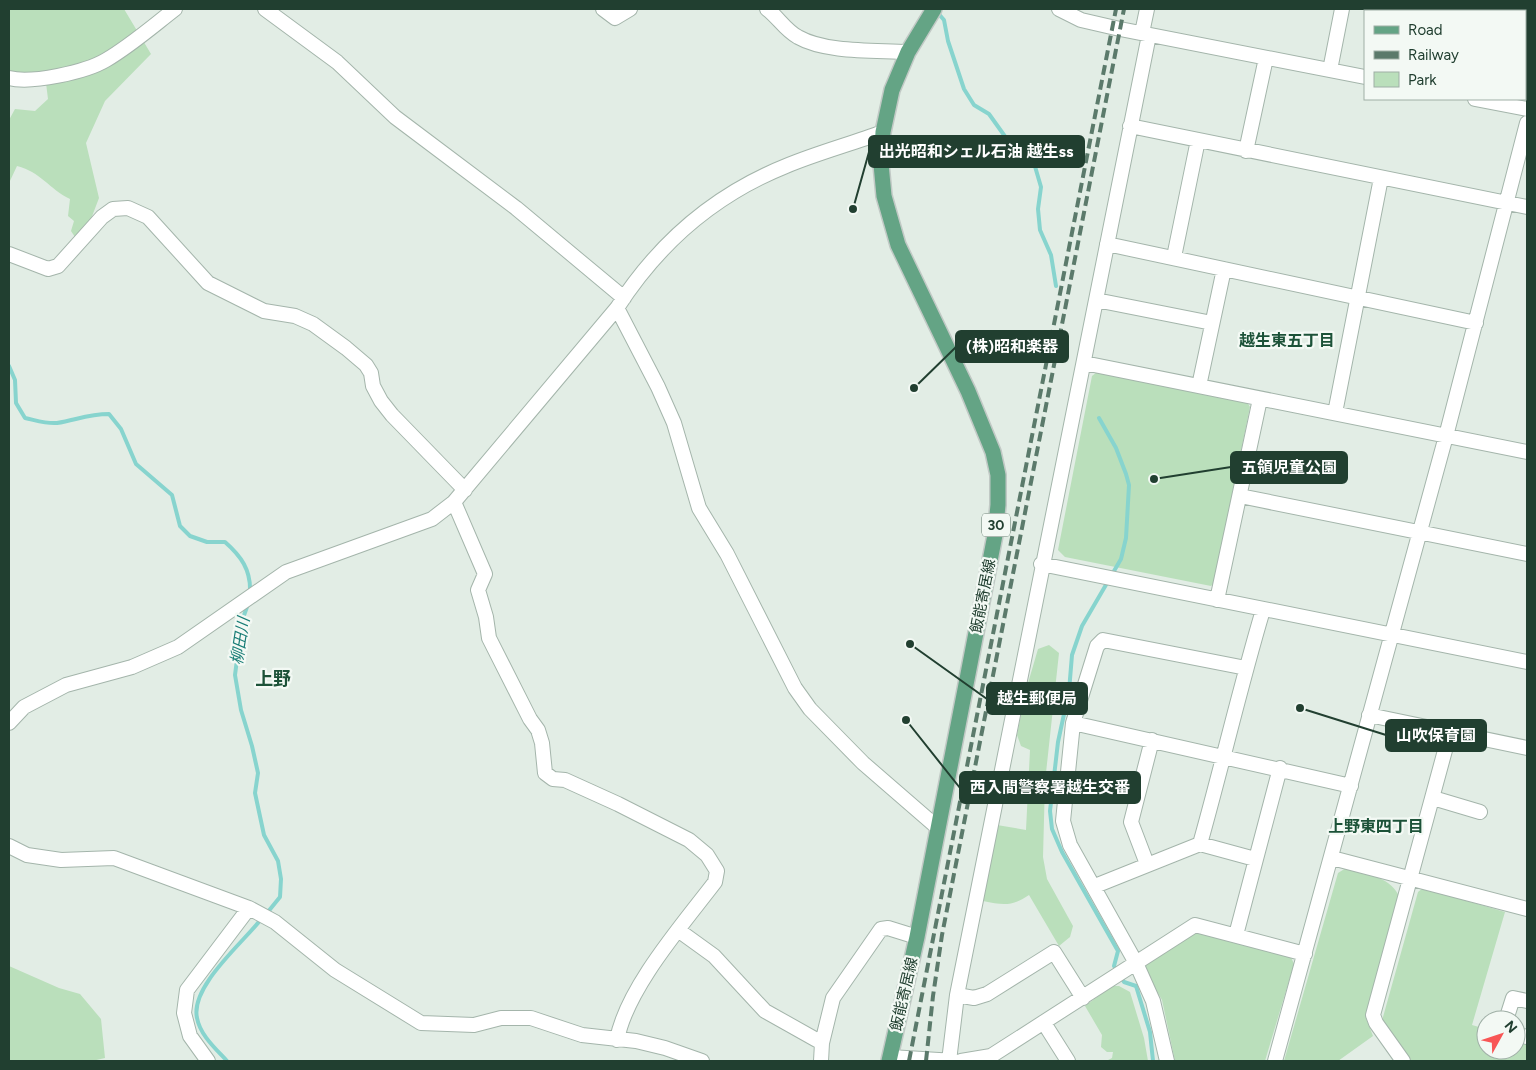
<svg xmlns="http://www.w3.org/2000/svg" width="1536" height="1070" viewBox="0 0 1536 1070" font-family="Figtree,'Noto Sans JP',sans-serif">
  <rect width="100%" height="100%" fill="#e2ede5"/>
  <path fill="#badfbb" d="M 9,9 L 124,9 L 151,54 L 105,101 L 86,143 L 99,198 L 91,219 L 75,237 L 71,231 L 74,221 L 68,216 L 70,199 C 49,189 41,172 17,166 L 9,183 L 9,120 L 15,109 L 35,111 L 48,99 L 45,75 L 9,75 Z
    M 1097,372 L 1247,402 L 1250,407 L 1214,583 L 1211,586 L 1065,557 L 1058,550 L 1092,376 Z
    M 1049,645 L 1059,653 L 1045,782 L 1043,857 L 1047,879 L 1073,926 L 1070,937 L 1059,946 L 1029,895 C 1011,907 1003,905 983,901 L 989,854 L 997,825 L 1026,830 L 1030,750 L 1021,746 L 1017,735 L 1026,690 L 1038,649 Z
    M 1346,868 C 1366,874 1393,877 1400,899 L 1366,1018 L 1373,1036 L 1338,1061 L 1284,1061 L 1338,873 Z
    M 1423,888 L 1505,912 L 1472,1025 L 1486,1029 L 1486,1050 L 1516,1050 L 1516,1037 L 1527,1040 L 1527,1061 L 1410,1061 L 1383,1023 L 1383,1017 L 1418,892 Z
    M 1198,930 L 1290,955 L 1294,964 L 1265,1061 L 1175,1061 L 1162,1000 L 1144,969 L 1147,962 Z
    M 9,966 L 59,988 L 80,994 L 101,1019 L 105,1058 L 92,1061 L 9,1061 Z
    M 1112,986 L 1119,986 L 1130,992 L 1144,1038 L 1148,1061 L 1106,1061 L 1112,1058 L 1113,1052 L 1107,1052 L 1101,1047 L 1102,1035 L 1085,1006 Z"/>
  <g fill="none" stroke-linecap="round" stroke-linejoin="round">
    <path stroke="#87d4ce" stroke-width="4" d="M 937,12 L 944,20 L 948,41 L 964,89 L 974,105 L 989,114 L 1009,142 L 1034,163 L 1041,187 L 1038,209 L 1040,230 L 1051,255 L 1056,286
      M 9,366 L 15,380 L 16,403 L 25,418 C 35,420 46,424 57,423 C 76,420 88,414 109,414 L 121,429 L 136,464 L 172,495 L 180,526 L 190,536 L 207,542 L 225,542 C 241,556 251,570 250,592
      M 1099,418 L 1116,448 L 1126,474 L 1129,485 L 1126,538 L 1121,559 L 1082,626 L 1072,655 L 1069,691 L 1058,742 L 1050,811 L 1052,829 L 1062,852 L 1118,951 L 1114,966 L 1124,982 L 1136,986 L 1150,1032 L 1153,1061
      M 248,604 L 242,621 L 235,675 L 241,710 L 252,746 L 258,773 L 255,793 L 264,835 L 278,861 L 281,879 L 280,897 L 267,913
      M 227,1061 C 216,1049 200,1035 197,1018 C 190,986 244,942 262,918"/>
    <g stroke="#a4b5ab" stroke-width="16">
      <path id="minor" d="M 265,9 L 337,62 L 395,117 L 516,208 L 624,298
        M 603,9 L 615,18 L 630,9
        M 767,9 C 778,17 785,30 798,37 C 826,53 875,50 908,52
        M 1059,9 L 1081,20 L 1120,29 L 1365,77
        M 1436,9 L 1445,11
        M 1458,11 L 1459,9
        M 1525,32 L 1527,33
        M 1142,33 L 1147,9
        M 1330,70 L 1342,9
        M 9,78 C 31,84 86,72 106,60 C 130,46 153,26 175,9
        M 1475,99 L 1527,109
        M 1130,126 L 1527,207
        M 1246,151 L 1266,58
        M 1107,244 L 1476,323
        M 9,254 L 48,269 L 58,266 L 102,217 L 113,209 L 128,208 L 148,217 L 208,283 L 264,311 L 295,316 L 313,324 L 346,348 L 366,365 L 371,373 L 373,386 L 381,401 L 392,415 L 465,490
        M 1174,257 L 1198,140
        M 1096,300 L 1212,323
        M 617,308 L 658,387 L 674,423 L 699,508 L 727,554 L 795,688 L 810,709 L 863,763 L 938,828
        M 1084,363 L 1527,452
        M 1199,386 L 1224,269
        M 1335,413 L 1381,178
        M 1240,496 L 1527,554
        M 454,502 L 485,574 L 478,590 L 486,617 L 489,638 L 530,719 L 538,730 L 542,743 L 545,773 L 553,779 L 565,780 L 618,804 L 689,840 L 707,855 L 717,871 L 715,882 C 683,924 626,989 617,1040
        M 1041,564 L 1527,662
        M 1217,600 L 1260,399
        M 1369,715 L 1527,748
        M 9,723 L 24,707 L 66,685 L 132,667 L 178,647 L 286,572 L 432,519 L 454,502 L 617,308 C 658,244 714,195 786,166 C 817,153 851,144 883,132
        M 1073,723 L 1351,786
        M 1433,798 L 1480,812
        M 1200,844 C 1222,766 1240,687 1263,610
        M 9,846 L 27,855 L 61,860 L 114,858 L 249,908 L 275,922 L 335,970 L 421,1023 L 474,1025 L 501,1018 L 531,1018 L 582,1035 L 636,1041 L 665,1048 L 702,1061
        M 1332,858 L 1527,909
        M 1147,864 L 1131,822 L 1152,740
        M 1095,886 L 1200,844 L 1255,859
        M 678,930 L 714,956 L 765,1011 L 822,1043
        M 1236,935 L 1280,768
        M 957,995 L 974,998 L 987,994 L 1054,952 L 1083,998
        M 1506,1020 L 1513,998 L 1527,1001
        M 1044,1023 L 1068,1061
        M 1516,1034 L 1527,1037
        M 890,1057 L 955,1061
        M 208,1061 L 190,1036 L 184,1013 L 187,990 L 249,908
        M 821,1061 L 822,1043 L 833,998 L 881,929 L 888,928 L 917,937
        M 949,1061 L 957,995 L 1149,35
        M 961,1061 L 991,1056 L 1195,925 L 1305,954
        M 1167,1061 L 1153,1001 L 1136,963 L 1070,845 L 1063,821 L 1073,723 L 1097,646 L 1103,640 L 1246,668
        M 1275,1061 L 1446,436 L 1527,123
        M 1403,1061 L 1376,1023 L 1373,1015 L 1450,732"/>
    </g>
    <g stroke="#c1c9c5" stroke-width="18">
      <path id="major" d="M 889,1061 L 917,937 L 995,535 L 998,505 L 998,475 L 993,452 L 968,391 L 898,245 L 884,196 L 881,164 L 883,132 L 892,90 L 908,52 L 934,9"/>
    </g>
    <use href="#minor" stroke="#fff" stroke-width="14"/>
    <use href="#major" stroke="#64a485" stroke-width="15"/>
    <path stroke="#5b7a6b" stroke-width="4" stroke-dasharray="10 5" stroke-linecap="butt" d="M 909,1061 L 1116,9
      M 926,1061 L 933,996 L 942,935 L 1124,9"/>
  </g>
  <g text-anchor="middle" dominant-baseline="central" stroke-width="4.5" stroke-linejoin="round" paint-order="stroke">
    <rect fill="#f3f9f4" stroke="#60776b" stroke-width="1" x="982" y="513.5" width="28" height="23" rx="4"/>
    <g font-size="14" font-weight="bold" fill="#213f30">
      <text x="996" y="525">30</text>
    </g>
    <g font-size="15" fill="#213f30" stroke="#f3f9f4">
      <text transform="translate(983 596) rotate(-79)">飯能寄居線</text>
      <text transform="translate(904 994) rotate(-77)">飯能寄居線</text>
    </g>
    <g font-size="16" font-weight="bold" fill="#1c5238" stroke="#f3f9f4">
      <text x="1287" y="340">越生東五丁目</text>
      <text x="1376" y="826">上野東四丁目</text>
    </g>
    <g font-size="16" font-style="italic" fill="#187d76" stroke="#f3f9f4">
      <text transform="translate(240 641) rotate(-81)">柳田川</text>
    </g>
    <g font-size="18" font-weight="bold" fill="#1c5238" stroke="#f3f9f4">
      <text x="273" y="679">上野</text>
    </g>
  </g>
  <path fill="none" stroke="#213f30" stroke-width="2" d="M853 209L869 152M914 388L956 347M1154 479L1231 467M910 644L987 699M1300 708L1386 735M906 720L960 788"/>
  <g fill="#213f30" stroke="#f3f9f4" stroke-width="2">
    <circle cx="853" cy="209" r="5"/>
    <circle cx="914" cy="388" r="5"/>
    <circle cx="1154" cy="479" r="5"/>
    <circle cx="910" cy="644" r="5"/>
    <circle cx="1300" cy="708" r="5"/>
    <circle cx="906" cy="720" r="5"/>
  </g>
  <g fill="#213f30" stroke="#213f30" stroke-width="2">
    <rect x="869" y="136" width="215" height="31" rx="5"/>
    <rect x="956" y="331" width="112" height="31" rx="5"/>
    <rect x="1231" y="452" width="116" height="31" rx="5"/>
    <rect x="987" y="683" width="100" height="31" rx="5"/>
    <rect x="1386" y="720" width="100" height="31" rx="5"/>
    <rect x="960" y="772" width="180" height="31" rx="5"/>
  </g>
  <g font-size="16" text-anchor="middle" font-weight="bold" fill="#fff">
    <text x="976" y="157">出光昭和シェル石油 越生ss</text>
    <text x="1012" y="352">(株)昭和楽器</text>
    <text x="1289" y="473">五領児童公園</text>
    <text x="1037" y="704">越生郵便局</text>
    <text x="1436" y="741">山吹保育園</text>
    <text x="1050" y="793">西入間警察署越生交番</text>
  </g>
  <rect width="1536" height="1070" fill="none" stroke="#213f30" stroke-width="20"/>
  <rect x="1364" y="10" width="162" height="90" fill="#f3f9f4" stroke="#9fafa6"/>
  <rect x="1374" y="26" width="25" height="8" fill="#64a485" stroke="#9fafa6"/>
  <text x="1408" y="35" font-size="15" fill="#213f30">Road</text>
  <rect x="1374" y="51" width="25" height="8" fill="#5b7a6b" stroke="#9fafa6"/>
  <text x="1408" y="60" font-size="15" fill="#213f30">Railway</text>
  <rect x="1374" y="72" width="25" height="15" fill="#badfbb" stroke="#9fafa6"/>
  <text x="1408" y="85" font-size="15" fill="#213f30">Park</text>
  <g transform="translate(1501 1035) rotate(50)"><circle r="24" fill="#f3f9f4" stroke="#9fafa6"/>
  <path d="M0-4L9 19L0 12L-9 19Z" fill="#f85655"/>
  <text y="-8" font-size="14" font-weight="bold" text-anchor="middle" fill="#213f30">N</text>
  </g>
</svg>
